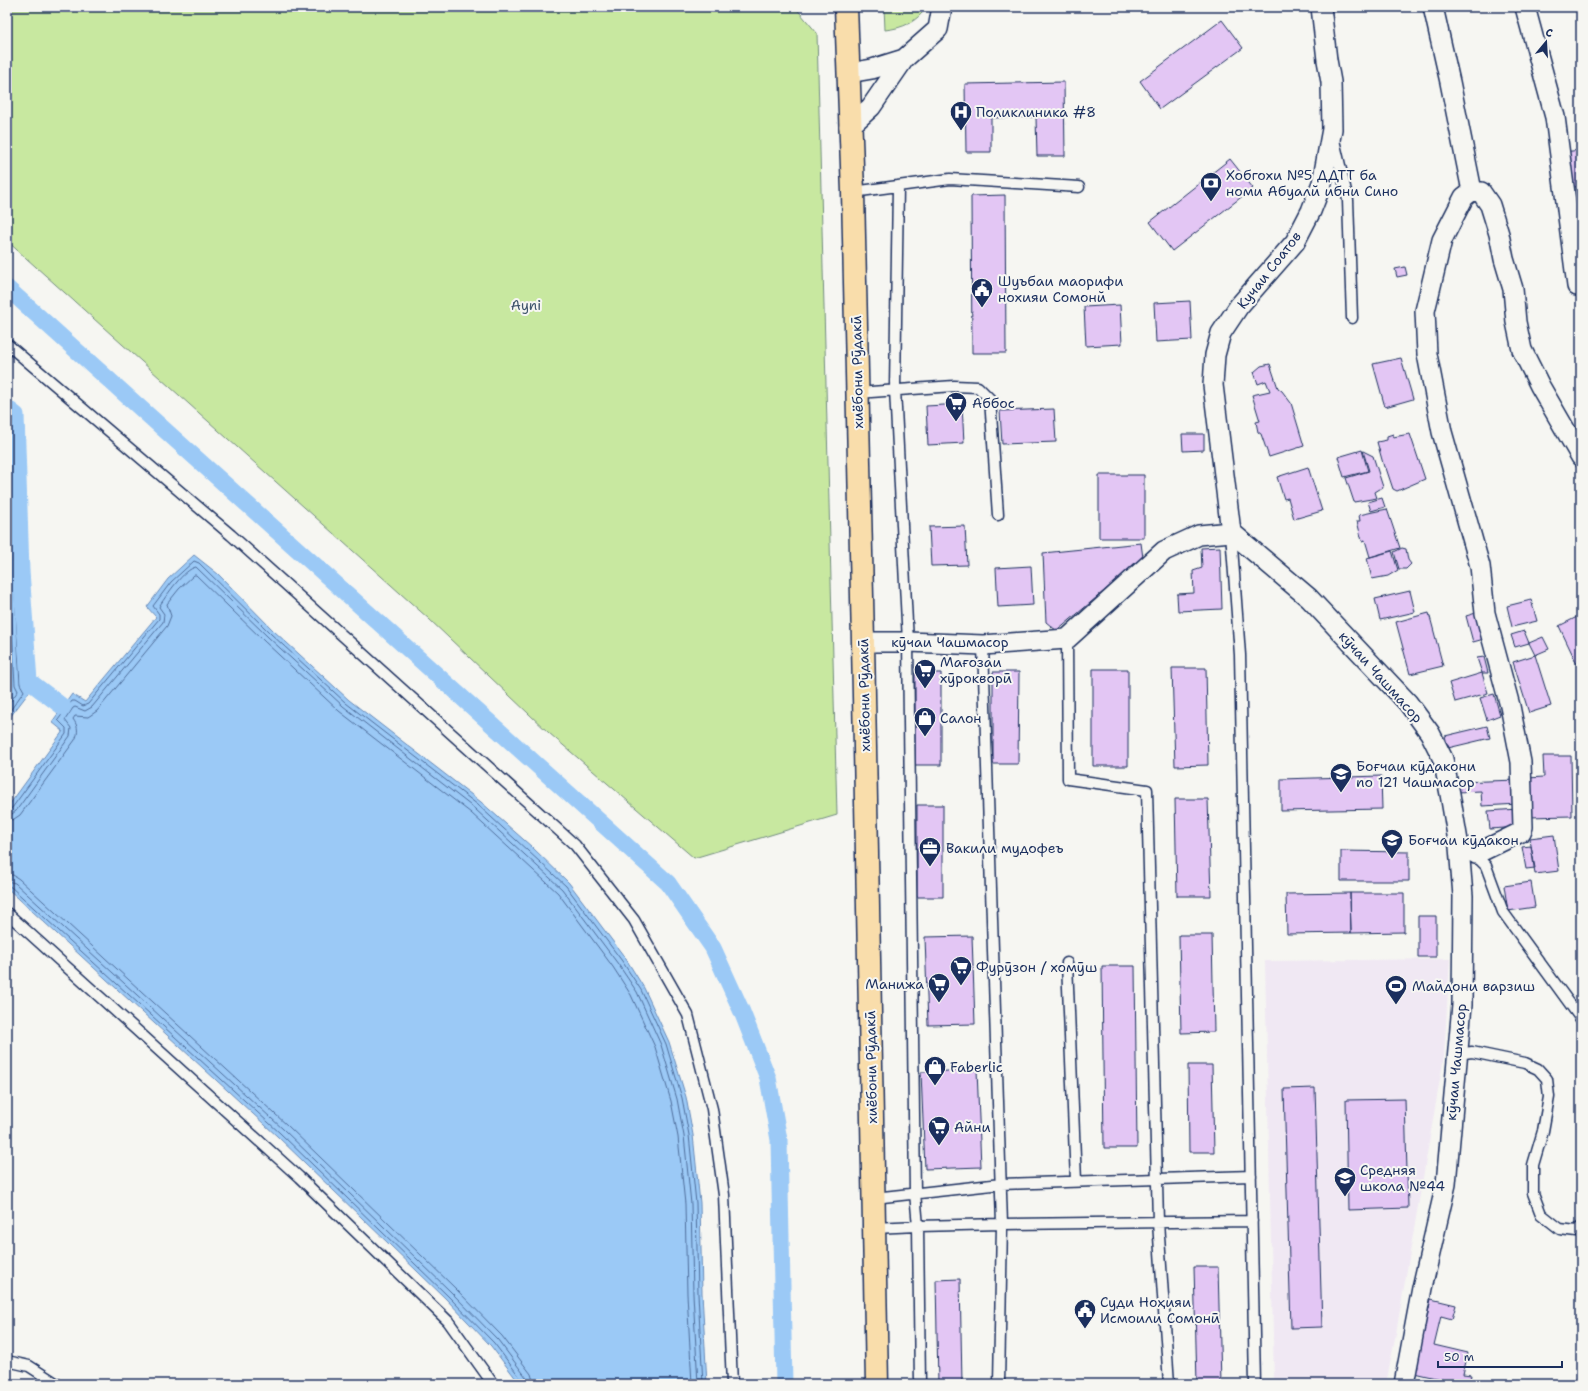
<svg xmlns="http://www.w3.org/2000/svg" width="1588" height="1391" viewBox="0 0 1588 1391" font-family="'Shantell Sans',sans-serif">
  <rect width="100%" height="100%" fill="#f6f6f2"/>
  <filter id="ink" filterUnits="userSpaceOnUse"><feTurbulence type="fractalNoise" baseFrequency=".025" numOctaves="2"/><feDisplacementMap in="SourceGraphic" scale="8" xChannelSelector="R" yChannelSelector="G"/><feConvolveMatrix kernelMatrix="1 2 1 2 8 2 1 2 1" color-interpolation-filters="sRGB"/></filter>
  <g filter="url(#ink)">
    <path fill="#f0e8f3" d="M 1450,959 L 1444,1056 L 1395,1339 L 1386,1384 L 1274,1384 L 1265,961 Z"/>
    <path fill="#c8e8a0" stroke="#728c7f" d="M 7,7 L 795,7 L 817,33 L 837,815 L 694,858 L 549,733 L 429,619 L 7,241 Z
      M 884,7 L 927,7 C 916,22 904,28 885,30 Z"/>
    <path fill="#9bc9f6" stroke="#688bb9" d="M 7,415 L 11,419 L 15,522 L 24,685 L 30,691 L 7,721 Z
      M 194,555 L 218,574 L 274,631 L 349,700 L 481,802 L 532,847 L 569,883 L 626,959 L 644,988 L 669,1042 L 686,1097 L 693,1135 L 700,1203 L 702,1293 L 707,1384 L 520,1384 L 491,1346 L 445,1298 L 277,1136 L 7,888 L 7,808 L 63,731 L 52,722 L 72,694 L 85,702 L 156,617 L 147,607 L 168,579 Z"/>
    <g fill="none" stroke-linecap="round" stroke-linejoin="round">
      <path stroke="#4e6d9b" stroke-width="1" d="M 7,421 L 11,522 L 20,684 L 24,691 L 7,715
        M 7,540 L 15,685 L 18,691 L 7,706
        M 7,645 L 11,691 L 7,696
        M 7,810 L 12,808 L 66,734 L 66,728 L 58,720 L 72,701 L 75,701 L 83,706 L 88,704 L 159,619 L 159,614 L 153,606 L 171,582 L 194,561 L 199,563 L 271,634 L 346,703 L 478,805 L 566,886 L 622,961 L 641,990 L 666,1044 L 682,1098 L 689,1135 L 696,1203 L 698,1294 L 703,1384
        M 7,815 L 12,814 L 16,811 L 70,736 L 71,728 L 65,720 L 73,708 L 75,707 L 85,711 L 92,707 L 163,622 L 164,614 L 159,607 L 160,605 C 167,595 184,569 196,567 L 268,637 L 343,706 L 475,809 L 562,889 L 618,964 L 637,992 L 661,1045 L 677,1099 L 684,1136 L 691,1204 L 693,1294 L 698,1384
        M 7,821 L 14,819 L 20,815 L 75,740 C 79,732 78,726 73,719 L 75,716 L 88,717 L 97,711 L 167,626 L 171,616 L 167,604 L 179,589 L 194,575 L 196,575 L 264,641 L 339,711 L 471,813 L 558,893 L 613,967 L 631,995 L 655,1047 L 671,1101 L 678,1137 L 685,1204 L 687,1294 L 692,1384
        M 7,875 L 13,875 L 19,879 L 287,1125 L 455,1288 L 502,1336 L 531,1374 L 534,1384
        M 7,881 L 15,883 L 283,1129 L 451,1292 L 498,1340 L 526,1377 L 528,1384
        M 7,886 L 11,887 L 280,1133 L 448,1296 L 494,1343 L 522,1380 L 523,1384"/>
      <path stroke="#9bc9f6" stroke-width="17" d="M 7,288 L 668,883 L 713,948 L 742,1012 L 768,1078 L 779,1140 L 784,1384
        M 7,408 L 16,415 L 21,571 L 29,681 L 63,707"/>
    </g>
    <path fill="#e3c6f4" stroke="#1b2f5e" d="M 1222,20 L 1243,48 L 1160,109 L 1140,81 Z
      M 1064,82 L 1065,156 L 1037,156 L 1036,117 L 991,118 L 991,152 L 966,152 L 965,84 Z
      M 1581,150 L 1581,186 L 1569,188 L 1563,152 Z
      M 1230,159 L 1253,188 L 1172,251 L 1150,222 Z
      M 1005,195 L 1006,353 L 972,353 L 971,196 Z
      M 1405,267 L 1407,275 L 1397,277 L 1395,269 Z
      M 1190,301 L 1192,340 L 1156,342 L 1154,303 Z
      M 1120,305 L 1122,344 L 1086,346 L 1084,307 Z
      M 1401,358 L 1413,399 L 1385,407 L 1373,364 Z
      M 1270,364 L 1278,388 L 1282,391 L 1291,403 L 1304,446 L 1269,457 L 1261,434 L 1258,432 L 1256,422 L 1260,421 L 1252,395 L 1270,391 L 1266,381 L 1258,384 L 1254,372 L 1261,366 Z
      M 962,404 L 964,443 L 928,445 L 926,406 Z
      M 1054,409 L 1056,442 L 1002,444 L 1000,411 Z
      M 1182,434 L 1204,434 L 1204,450 L 1183,451 Z
      M 1393,434 L 1393,437 L 1410,434 L 1425,479 L 1397,491 L 1393,489 L 1386,468 L 1384,467 L 1377,442 L 1387,440 L 1387,436 Z
      M 1362,450 L 1368,471 L 1344,477 L 1338,457 Z
      M 1363,451 L 1373,456 L 1383,487 L 1375,492 L 1377,498 L 1354,502 L 1346,478 L 1369,471 Z
      M 1308,467 L 1322,511 L 1294,519 L 1288,498 L 1284,499 L 1277,477 Z
      M 1099,475 L 1144,475 L 1144,538 L 1099,538 Z
      M 1382,498 L 1385,507 L 1371,511 L 1368,502 Z
      M 1387,509 L 1400,548 L 1370,557 L 1365,540 L 1362,541 L 1357,521 L 1360,521 L 1359,515 Z
      M 965,526 L 967,565 L 931,566 L 929,527 Z
      M 1141,543 L 1143,558 L 1057,631 L 1046,622 L 1043,553 Z
      M 1220,547 L 1222,609 L 1178,611 L 1177,594 L 1194,593 L 1193,571 L 1202,568 L 1201,548 Z
      M 1402,548 L 1406,549 L 1408,560 L 1411,564 L 1406,569 L 1399,569 L 1394,552 Z
      M 1392,551 L 1398,570 L 1388,576 L 1372,579 L 1367,558 Z
      M 1031,566 L 1033,605 L 998,607 L 996,568 Z
      M 1410,591 L 1415,612 L 1380,620 L 1375,599 Z
      M 1531,600 L 1537,621 L 1512,627 L 1507,606 Z
      M 1429,613 L 1443,666 L 1410,674 L 1396,622 Z
      M 1476,613 L 1484,639 L 1473,642 L 1466,616 Z
      M 1581,615 L 1581,663 L 1577,664 L 1559,626 Z
      M 1524,631 L 1529,643 L 1515,647 L 1511,635 Z
      M 1543,637 L 1549,649 L 1535,655 L 1529,643 Z
      M 1535,655 L 1551,706 L 1529,713 L 1513,662 Z
      M 1484,657 L 1488,673 L 1482,673 L 1477,658 Z
      M 1172,668 L 1206,668 L 1208,765 L 1175,766 Z
      M 1093,669 L 1128,669 L 1128,766 L 1093,766 Z
      M 993,672 L 1019,672 L 1018,764 L 993,764 Z
      M 915,673 L 941,673 L 941,765 L 915,765 Z
      M 1482,673 L 1488,693 L 1455,702 L 1449,683 Z
      M 1494,694 L 1500,715 L 1487,720 L 1480,698 Z
      M 1487,726 L 1490,738 L 1448,748 L 1445,736 Z
      M 1543,756 L 1571,756 L 1572,816 L 1528,817 L 1527,778 L 1544,777 Z
      M 1381,776 L 1382,809 L 1281,811 L 1281,779 Z
      M 1518,780 L 1519,804 L 1482,806 L 1481,791 L 1457,792 L 1457,782 Z
      M 1175,799 L 1208,799 L 1211,896 L 1177,896 Z
      M 917,805 L 943,805 L 943,897 L 917,897 Z
      M 1518,809 L 1519,827 L 1490,829 L 1488,811 Z
      M 1554,835 L 1559,871 L 1535,874 L 1530,838 Z
      M 1531,846 L 1535,868 L 1526,869 L 1522,847 Z
      M 1341,851 L 1409,852 L 1409,881 L 1341,881 Z
      M 1531,882 L 1535,907 L 1508,911 L 1504,886 Z
      M 1350,893 L 1404,893 L 1404,932 L 1351,933 Z
      M 1350,893 L 1351,933 L 1287,934 L 1286,894 Z
      M 1418,916 L 1436,916 L 1436,957 L 1418,957 Z
      M 1179,935 L 1212,935 L 1214,1032 L 1181,1033 Z
      M 972,936 L 975,1024 L 928,1025 L 925,937 Z
      M 1102,966 L 1135,966 L 1137,1148 L 1104,1148 Z
      M 1188,1065 L 1212,1065 L 1214,1152 L 1189,1152 Z
      M 977,1070 L 981,1167 L 925,1169 L 921,1072 Z
      M 1315,1088 L 1322,1327 L 1291,1328 L 1284,1089 Z
      M 1405,1099 L 1408,1208 L 1348,1210 L 1346,1100 Z
      M 1194,1267 L 1218,1267 L 1221,1384 L 1197,1384 Z
      M 960,1279 L 962,1384 L 938,1384 L 936,1280 Z
      M 1431,1299 L 1456,1305 L 1452,1319 L 1441,1316 L 1434,1345 L 1468,1353 L 1463,1374 L 1471,1375 L 1469,1384 L 1462,1384 L 1414,1373 Z"/>
    <g fill="none" stroke-linecap="round" stroke-linejoin="round">
      <g stroke="#1b2f5e" stroke-width="13">
        <path id="lane" d="M 1334,140 L 1348,200 L 1352,318
          M 853,192 L 898,186
          M 7,344 L 231,535 L 575,845 L 634,920 L 688,1015 L 712,1109 L 724,1195 L 732,1384
          M 857,393 L 954,386 L 978,387 L 990,399 L 998,515
          M 1231,533 L 1240,655 L 1255,1384
          M 1067,639 L 1068,779 L 1147,790 L 1158,1222 L 1169,1384
          M 983,645 L 1002,1224 L 1252,1221
          M 1473,853 L 1486,866 L 1503,912 L 1581,1019
          M 7,913 L 299,1177 L 448,1321 L 493,1384
          M 1067,963 L 1076,1181
          M 1457,1054 L 1472,1052 L 1525,1063 L 1538,1069 L 1547,1079 L 1549,1097 L 1543,1131 L 1533,1165 L 1533,1193 L 1541,1214 L 1560,1229 L 1576,1231 L 1581,1227
          M 874,1198 L 1001,1184 L 1251,1176
          M 874,1228 L 918,1226 L 915,1193 L 908,642 L 895,389 L 898,186 L 950,179 L 1079,187
          M 7,1361 L 29,1366 L 57,1384
          M 920,1384 L 918,1226 L 1002,1224 L 999,1384"/>
      </g>
      <g stroke="#1b2f5e" stroke-width="22">
        <path id="street" d="M 1433,7 L 1450,82 L 1472,191
          M 1525,7 L 1555,117 L 1577,286
          M 849,73 L 872,69 L 904,59
          M 849,127 L 871,107 L 904,59 L 938,29 L 942,7
          M 1231,532 L 1213,385 L 1215,355 L 1221,333 L 1239,306 L 1295,242 L 1311,211 L 1322,183 L 1332,129 L 1331,82 L 1327,60 L 1321,7
          M 863,642 L 908,642 L 983,645 L 1067,639 L 1164,551 L 1199,535 L 1231,532 L 1309,598 L 1408,703 L 1430,733 L 1443,759 L 1450,794 L 1459,847 L 1463,896 L 1462,1005 L 1446,1184 L 1422,1288 L 1404,1384
          M 1476,854 L 1521,832 L 1523,827 L 1521,762 L 1510,706 L 1485,613 L 1480,566 L 1442,432 L 1427,354 L 1425,311 L 1442,240 L 1464,197 L 1472,191 L 1481,192 L 1490,205 L 1499,234 L 1504,259 L 1513,289 L 1516,322 L 1522,350 L 1540,386 L 1581,457"/>
      </g>
      <g stroke="#1b2f5e" stroke-width="25">
        <path id="highway" d="M 846,7 L 853,192 L 863,642 L 877,1384"/>
      </g>
      <use href="#lane" stroke="#f6f6f2" stroke-width="10"/>
      <use href="#street" stroke="#f6f6f2" stroke-width="19"/>
      <use href="#highway" stroke="#f9ddab" stroke-width="22"/>
    </g>
  </g>
  <defs>
    <g id="hospital-pin" transform="scale(1.15)"><path d="M0 17L-7.5 6A9.5 9.5 0 1 1 7.5 6Z" fill="#1b2f5e" stroke="#f6f6f2"/><path d="M-5-5h3v3.5h4V-5h3V5h-3V1.5h-4V5h-3Z" fill="#fff"/></g>
    <g id="bank-pin" transform="scale(1.15)"><path d="M0 17L-7.5 6A9.5 9.5 0 1 1 7.5 6Z" fill="#1b2f5e" stroke="#f6f6f2"/><path d="M-6-4H6V4H-6ZM0-2.3a2.3 2.3 0 1 0 0 4.6a2.3 2.3 0 1 0 0-4.6Z" fill="#fff"/></g>
    <g id="civic-pin" transform="scale(1.15)"><path d="M0 17L-7.5 6A9.5 9.5 0 1 1 7.5 6Z" fill="#1b2f5e" stroke="#f6f6f2"/><path d="M-.6-6.5H3V-4.5H.6V-3L4-1V1h2V6H-6V1h2V-1L-.6-3ZM-1.2 2.5V6h2.4V2.5Z" fill="#fff"/></g>
    <g id="supermarket-pin" transform="scale(1.15)"><path d="M0 17L-7.5 6A9.5 9.5 0 1 1 7.5 6Z" fill="#1b2f5e" stroke="#f6f6f2"/><path d="M-6-5.5h2.5l.6 2H6L4.5 2H-2.5L-4.4-4H-6ZM-1.5 3.2a1.3 1.3 0 1 0 .1 0ZM3 3.2a1.3 1.3 0 1 0 .1 0Z" fill="#fff"/></g>
    <g id="shop-pin" transform="scale(1.15)"><path d="M0 17L-7.5 6A9.5 9.5 0 1 1 7.5 6Z" fill="#1b2f5e" stroke="#f6f6f2"/><path d="M-5-2.5h2.3a2.7 3.5 0 0 1 5.4 0H5L5.5 6h-11ZM-1.5-2.5h3a1.5 2.3 0 0 0-3 0Z" fill="#fff"/></g>
    <g id="school-pin" transform="scale(1.15)"><path d="M0 17L-7.5 6A9.5 9.5 0 1 1 7.5 6Z" fill="#1b2f5e" stroke="#f6f6f2"/><path d="M0-5L7-2L0 1L-7-2ZM-4 1L0 2.5L4 1V4Q0 6-4 4Z" fill="#fff"/></g>
    <g id="office-pin" transform="scale(1.15)"><path d="M0 17L-7.5 6A9.5 9.5 0 1 1 7.5 6Z" fill="#1b2f5e" stroke="#f6f6f2"/><path d="M-6-3h4V-5.5h4V-3h4V5H-6ZM-1-4.5V-3h2v-1.5ZM-6 0V1H6V0Z" fill="#fff"/></g>
    <g id="stadium-pin" transform="scale(1.15)"><path d="M0 17L-7.5 6A9.5 9.5 0 1 1 7.5 6Z" fill="#1b2f5e" stroke="#f6f6f2"/><path d="M0-5a6.5 5 0 1 0 0 10a6.5 5 0 1 0 0-10ZM-3.5-1.8h7v3.6h-7Z" fill="#fff"/></g>
  </defs>
  <g fill-rule="evenodd">
    <use href="#hospital-pin" x="961" y="112"/>
    <use href="#bank-pin" x="1211" y="183"/>
    <use href="#civic-pin" x="982" y="289"/>
    <use href="#supermarket-pin" x="956" y="403"/>
    <use href="#supermarket-pin" x="925" y="670"/>
    <use href="#shop-pin" x="925" y="718"/>
    <use href="#school-pin" x="1341" y="774"/>
    <use href="#school-pin" x="1392" y="840"/>
    <use href="#office-pin" x="930" y="848"/>
    <use href="#supermarket-pin" x="961" y="967"/>
    <use href="#supermarket-pin" x="939" y="984"/>
    <use href="#stadium-pin" x="1396" y="986"/>
    <use href="#shop-pin" x="935" y="1067"/>
    <use href="#supermarket-pin" x="939" y="1127"/>
    <use href="#school-pin" x="1345" y="1178"/>
    <use href="#civic-pin" x="1085" y="1310"/>
  </g>
  <g text-anchor="middle" dominant-baseline="central" stroke-width="4" stroke-linejoin="round" paint-order="stroke">
    <g font-size="14" fill="#1b2f5e" stroke="#f6f6f2" text-anchor="start">
      <text x="976" y="112">Поликлиника #8</text>
      <text x="1226" y="175">Хобгохи №5 ДДТТ ба<tspan x="1226" dy="16">номи Абуалй ибни Сино</tspan></text>
      <text x="998" y="281">Шуъбаи маорифи<tspan x="998" dy="16">нохияи Сомонй</tspan></text>
      <text x="972" y="403">Аббос</text>
      <text x="940" y="662">Мағозаи<tspan x="940" dy="16">хӯрокворӣ</tspan></text>
      <text x="940" y="718">Салон</text>
      <text x="1356" y="766">Боғчаи кӯдакони<tspan x="1356" dy="16">no 121 Чашмасор</tspan></text>
      <text x="1408" y="840">Боғчаи кӯдакон</text>
      <text x="946" y="848">Вакили мудофеъ</text>
      <text x="976" y="967">Фурӯзон / хомӯш</text>
      <text x="924" y="984" text-anchor="end">Манижа</text>
      <text x="1412" y="986">Майдони варзиш</text>
      <text x="950" y="1067">Faberlic</text>
      <text x="954" y="1127">Айни</text>
      <text x="1360" y="1170">Средняя<tspan x="1360" dy="16">школа №44</tspan></text>
      <text x="1100" y="1302">Суди Ноҳияи<tspan x="1100" dy="16">Исмоили Сомонӣ</tspan></text>
    </g>
    <g font-size="14" fill="#1b2f5e" stroke="#f6f6f2">
      <text transform="translate(1269 270) rotate(-52)">Кучаи Соатов</text>
      <text transform="translate(857 372) rotate(-91)">хиёбони Рӯдакӣ</text>
      <text x="950" y="642">кӯчаи Чашмасор</text>
      <text transform="translate(1381 677) rotate(48)">кӯчаи Чашмасор</text>
      <text transform="translate(864 695) rotate(-91)">хиёбони Рӯдакӣ</text>
      <text transform="translate(1456 1062) rotate(-85)">кӯчаи Чашмасор</text>
      <text transform="translate(871 1067) rotate(-91)">хиёбони Рӯдакӣ</text>
    </g>
    <g font-size="14" fill="#3e546b" stroke="#f6f6f2">
      <text x="526" y="305">Ayni</text>
    </g>
  </g>
  <rect width="1588" height="1391" fill="none" stroke="#f6f6f2" stroke-width="24"/>
  <rect x="12" y="12" width="1564" height="1367" fill="none" stroke="#1b2f5e" stroke-width="1.5" filter="url(#ink)"/>
  <g transform="translate(1546 42) rotate(18)" stroke="#f6f6f2" stroke-width="3" paint-order="stroke">
  <path d="M0-3L7 15L0 10L-7 15Z" fill="#1b2f5e"/>
  <text y="-6" font-size="11" font-weight="bold" text-anchor="middle" fill="#1b2f5e">С</text>
  </g>
  <path d="M1438 1361v6h124v-6" fill="none" stroke="#1b2f5e" stroke-width="2"/>
  <text x="1444" y="1361" font-size="12" fill="#1b2f5e" stroke="#f6f6f2" stroke-width="3" paint-order="stroke">50 m</text>
</svg>
